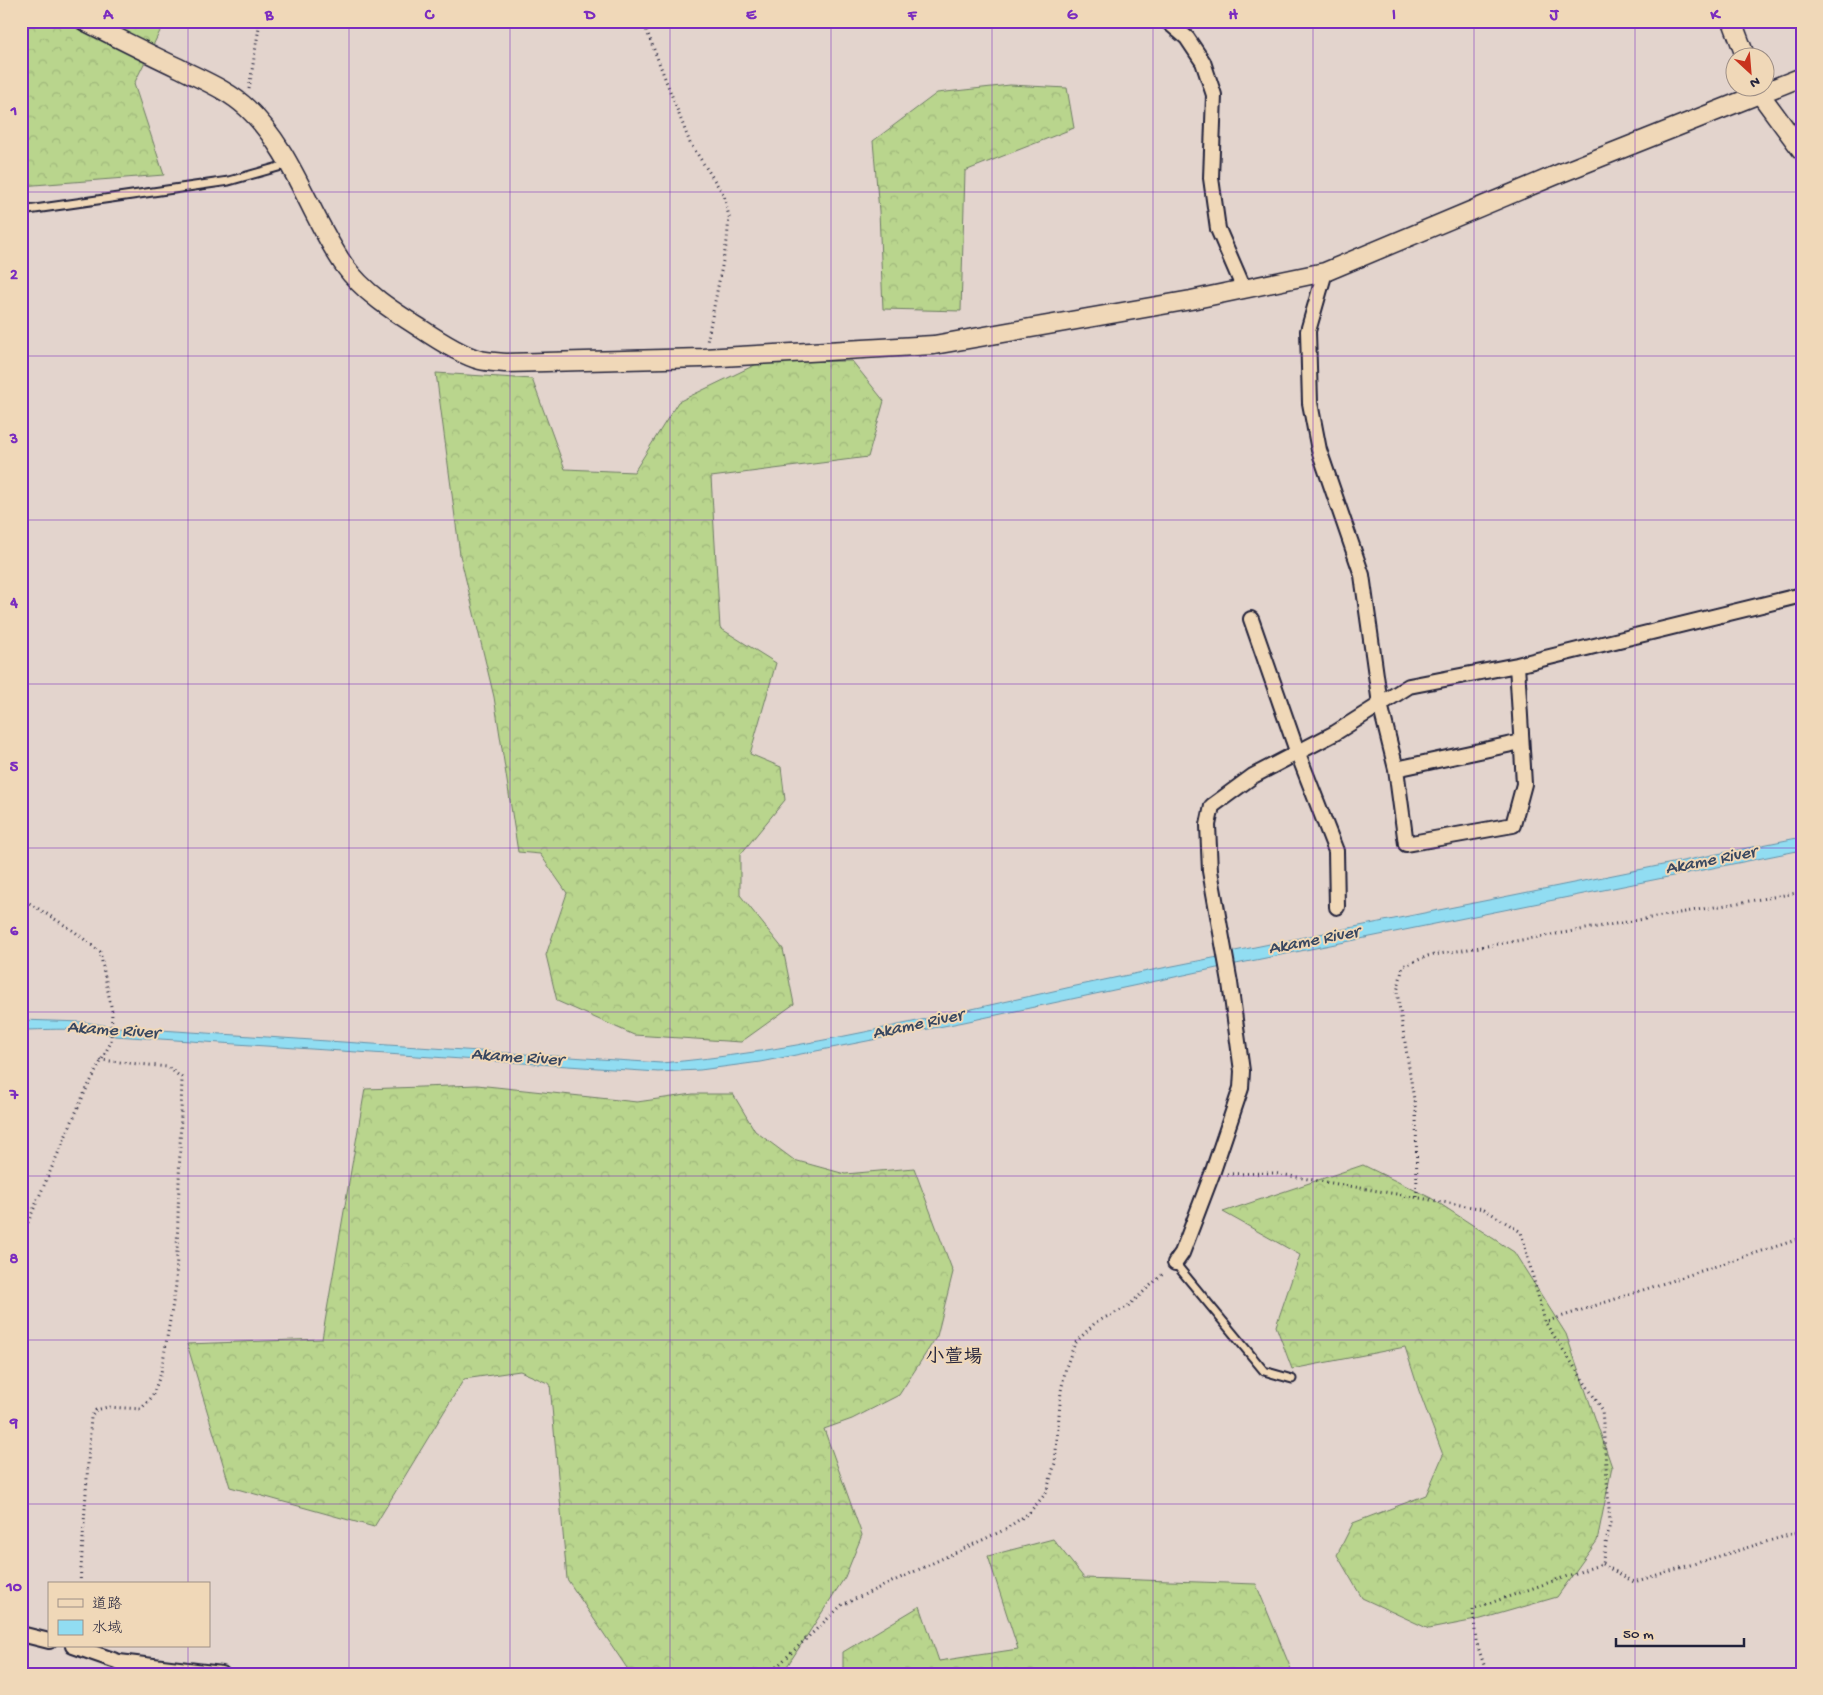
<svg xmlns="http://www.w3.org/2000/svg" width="1823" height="1695" viewBox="0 0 1823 1695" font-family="'Gochi Hand','Klee One',sans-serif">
  <defs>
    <pattern id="forest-crowns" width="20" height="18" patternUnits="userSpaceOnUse" patternTransform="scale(1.25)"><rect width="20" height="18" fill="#b9d58d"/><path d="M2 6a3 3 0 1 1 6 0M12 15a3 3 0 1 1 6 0" fill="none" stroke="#9fb77b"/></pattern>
  </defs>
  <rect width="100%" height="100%" fill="#e3d4cd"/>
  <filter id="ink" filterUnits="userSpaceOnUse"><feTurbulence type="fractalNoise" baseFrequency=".02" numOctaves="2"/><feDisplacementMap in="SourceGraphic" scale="10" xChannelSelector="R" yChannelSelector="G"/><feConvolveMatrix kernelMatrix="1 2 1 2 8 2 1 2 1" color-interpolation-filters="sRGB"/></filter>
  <g filter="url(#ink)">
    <path fill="url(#forest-crowns)" stroke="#6e7c64" d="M 21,21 L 165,21 L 134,84 L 164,175 L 21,186 Z
      M 1010,85 L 1067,88 L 1074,128 L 965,171 L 961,311 L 883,309 L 879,211 L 873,141 L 937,93 Z
      M 852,361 L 884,401 L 868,457 L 711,477 L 720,628 L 776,663 L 750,754 L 781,767 L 785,800 L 740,855 L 740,895 L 783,949 L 794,1004 L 741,1042 L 634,1035 L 557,1001 L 546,955 L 567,893 L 540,854 L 518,852 L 494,697 L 460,555 L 436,373 L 532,379 L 565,469 L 634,472 L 678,402 L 761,362 Z
      M 477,1085 L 637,1102 L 693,1094 L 733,1094 L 755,1131 L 794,1160 L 845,1174 L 914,1168 L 953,1272 L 937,1336 L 899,1395 L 852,1419 L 824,1429 L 862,1535 L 845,1577 L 782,1674 L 631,1674 L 567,1579 L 550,1384 L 520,1371 L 464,1379 L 374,1527 L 230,1487 L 187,1344 L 322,1339 L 365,1089 Z
      M 1363,1165 L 1431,1198 L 1514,1252 L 1566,1334 L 1612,1467 L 1597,1541 L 1557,1597 L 1481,1619 L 1429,1629 L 1362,1598 L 1337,1555 L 1353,1523 L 1426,1495 L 1443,1455 L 1419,1391 L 1405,1347 L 1292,1369 L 1276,1326 L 1300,1255 L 1223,1212 Z
      M 1053,1539 L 1084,1578 L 1256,1584 L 1293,1674 L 843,1674 L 843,1652 L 920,1606 L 939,1661 L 1018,1649 L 988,1556 Z"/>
    <path fill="#91ddf2" stroke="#6592a9" d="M 1802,837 L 1802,850 L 1231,965 L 964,1022 L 760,1062 L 700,1070 L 658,1072 L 115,1036 C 86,1026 51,1030 21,1030 L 21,1020 L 84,1022 L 115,1027 L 661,1063 C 783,1053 902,1024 1022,998 C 1087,983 1152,970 1218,957 L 1230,952 Z"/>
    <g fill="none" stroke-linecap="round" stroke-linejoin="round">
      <g stroke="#22223b" stroke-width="11">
        <path id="service" d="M 21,211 L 229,181 L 289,164
          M 1175,1263 L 1264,1371 L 1292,1379"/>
      </g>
      <g stroke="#22223b" stroke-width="18">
        <path id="minor" d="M 1167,21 L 1187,38 L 1203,62 L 1214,95 L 1211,178 L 1218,229 L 1244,289
          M 1325,272 L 1308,331 L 1310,403 L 1319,450 L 1362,575 L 1380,704 L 1396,769 L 1406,844 L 1513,825 L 1524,784 L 1517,665
          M 1251,619 L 1297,751 L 1336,851 L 1337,907
          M 1396,769 L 1521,742
          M 1175,1263 L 1182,1253 L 1212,1174 L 1241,1088 L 1242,1071 L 1230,983 L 1210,871 L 1208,825 L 1212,806 L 1253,776 L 1335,733 L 1409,686 L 1517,665 L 1802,595
          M 21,1634 L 49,1641
          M 73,1646 L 119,1662 L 222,1674"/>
      </g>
      <g stroke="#22223b" stroke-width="21">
        <path id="tertiary" d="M 84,21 C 116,37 147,53 179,68 C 202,80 228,90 247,108 C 293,151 309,215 344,265 C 363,292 393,311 420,328 C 435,338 463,356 480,360 C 488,362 497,362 506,363 L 703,358 L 934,345 L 1191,300 L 1325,272 L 1561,173 L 1802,77
          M 1732,21 L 1746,58
          M 1757,88 L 1760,94 L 1802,151"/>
      </g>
      <path stroke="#22223b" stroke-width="3" stroke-dasharray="1 4" stroke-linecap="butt" d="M 643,21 L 690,143 L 724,195 L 729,217 L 727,241 L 707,342
        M 249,89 L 260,21
        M 21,898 L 74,931 L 100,952 L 112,1011 L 111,1042 L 84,1094 L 21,1238
        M 1227,1174 L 1273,1173 L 1484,1209 L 1521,1232 L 1545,1322 L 1802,1238
        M 1417,1197 L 1416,1112 L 1397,992 L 1403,966 L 1428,956 L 1802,892
        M 1602,1564 L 1634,1582 L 1802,1531
        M 80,1584 L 91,1417 L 96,1410 L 108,1407 L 141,1409 L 152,1397 L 161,1373 L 176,1285 L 182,1078 L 168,1067 L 100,1060
        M 769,1674 L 842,1605 L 1004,1530 L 1029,1513 L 1046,1493 L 1055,1463 L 1061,1391 L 1066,1367 L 1075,1343 L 1096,1322 L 1127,1307 L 1164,1273
        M 1487,1674 L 1476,1641 L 1473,1609 L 1602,1564 L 1610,1523 L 1602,1409 L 1545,1322"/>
      <use href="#service" stroke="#f0d8b8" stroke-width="7"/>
      <use href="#minor" stroke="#f0d8b8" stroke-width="14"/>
      <use href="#tertiary" stroke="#f0d8b8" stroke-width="18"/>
    </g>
  </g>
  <path fill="none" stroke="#7b2cbf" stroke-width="1" stroke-opacity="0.55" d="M 188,21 L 188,1584M 349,21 L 349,1674M 510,21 L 510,1674M 670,21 L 670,1674M 831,21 L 831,1674M 992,21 L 992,1674M 1153,21 L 1153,1674M 1313,21 L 1313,1674M 1474,21 L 1474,1674M 1635,21 L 1635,1674M 21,192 L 1802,192M 21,356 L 1802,356M 21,520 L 1802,520M 21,684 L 1802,684M 21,848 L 1802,848M 21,1012 L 1802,1012M 21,1176 L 1802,1176M 21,1340 L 1802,1340M 21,1504 L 1802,1504M 188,1646 L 188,1674"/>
  <g text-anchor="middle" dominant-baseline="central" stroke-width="4" stroke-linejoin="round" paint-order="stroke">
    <g font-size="18" font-style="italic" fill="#384760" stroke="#f0d8b8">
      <text transform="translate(1711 861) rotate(-11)">Akame River</text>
      <text transform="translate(1314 941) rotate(-11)">Akame River</text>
      <text transform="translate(918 1025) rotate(-12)">Akame River</text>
      <text transform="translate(113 1031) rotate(4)">Akame River</text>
      <text transform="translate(517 1058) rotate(4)">Akame River</text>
    </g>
    <g font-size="19" font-weight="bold" fill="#22223b" stroke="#f0d8b8">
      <text x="954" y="1358">小萱場</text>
    </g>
  </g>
  <rect width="1823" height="1695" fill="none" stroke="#f0d8b8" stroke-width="55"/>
  <rect x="48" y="1582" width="162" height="65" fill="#f0d8b8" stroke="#9e8f86"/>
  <rect x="58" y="1599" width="25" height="8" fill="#f0d8b8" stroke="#9e8f86"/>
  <text x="92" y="1608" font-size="15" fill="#22223b">道路</text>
  <rect x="58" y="1620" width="25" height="15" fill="#91ddf2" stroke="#9e8f86"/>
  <text x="92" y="1632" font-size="15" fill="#22223b">水域</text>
  <g transform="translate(1750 72) rotate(154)"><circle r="24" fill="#f0d8b8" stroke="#9e8f86"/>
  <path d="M0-4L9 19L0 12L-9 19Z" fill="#c8321e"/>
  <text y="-8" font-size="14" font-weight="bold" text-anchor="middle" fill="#22223b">N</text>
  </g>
  <path d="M1616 1638v8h128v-8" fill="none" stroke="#22223b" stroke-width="2.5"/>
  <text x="1623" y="1638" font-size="15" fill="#22223b" stroke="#f0d8b8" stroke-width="4" paint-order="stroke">50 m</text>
  <rect x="28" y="28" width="1768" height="1640" fill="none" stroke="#7b2cbf" stroke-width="2"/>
  <g font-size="16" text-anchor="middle" font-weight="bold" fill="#7b2cbf">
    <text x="108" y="19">A</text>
    <text x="269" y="19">B</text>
    <text x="429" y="19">C</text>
    <text x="590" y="19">D</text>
    <text x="751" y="19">E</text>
    <text x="912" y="19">F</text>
    <text x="1072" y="19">G</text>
    <text x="1233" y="19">H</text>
    <text x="1394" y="19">I</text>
    <text x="1554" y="19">J</text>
    <text x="1715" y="19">K</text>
    <text x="14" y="115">1</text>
    <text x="14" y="279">2</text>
    <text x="14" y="443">3</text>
    <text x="14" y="607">4</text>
    <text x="14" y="771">5</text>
    <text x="14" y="935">6</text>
    <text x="14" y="1099">7</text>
    <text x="14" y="1263">8</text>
    <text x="14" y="1427">9</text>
    <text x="14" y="1591">10</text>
  </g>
</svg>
